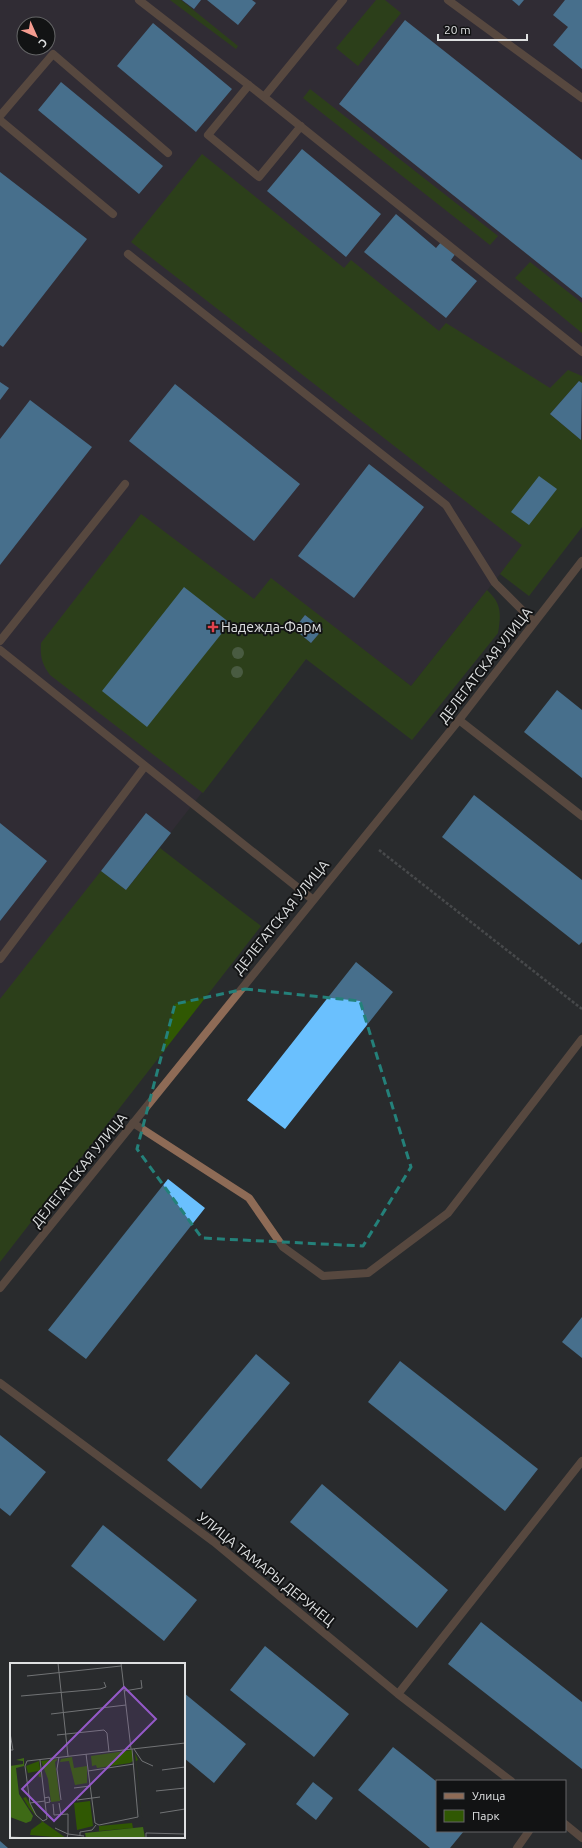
<svg xmlns="http://www.w3.org/2000/svg" width="582" height="1848" viewBox="0 0 582 1848" font-family="Ubuntu,sans-serif">
  <rect width="100%" height="100%" fill="#292b2d"/>
  <path fill="#392d3c" fill-rule="evenodd" d="M 0,0 L 582,0 L 582,471 L 411,686 L 332,626 L 0,1051 ZM 24,24 L 48,24 L 48,48 L 24,48 Z"/>
  <path fill="#305803" fill-rule="evenodd" d="M 170,0 L 181,0 L 238,46 L 236,49 Z
    M 376,0 L 385,0 L 401,13 L 358,66 L 336,48 Z
    M 310,89 L 498,236 L 490,245 L 303,98 Z
    M 202,154 L 344,268 L 351,260 L 439,331 L 446,323 L 550,388 L 568,370 L 582,376 L 582,383 L 579,381 L 550,414 L 581,440 L 582,438 L 582,527 L 529,596 L 500,574 L 522,545 L 131,242 Z
    M 530,262 L 582,303 L 582,333 L 515,278 Z
    M 141,514 L 254,599 L 271,578 L 411,686 L 487,590 C 502,604 501,614 498,633 L 412,740 L 306,659 L 203,793 L 50,675 C 42,664 40,657 41,643 ZM 305,615 L 323,629 L 311,643 L 294,629 Z
    M 160,848 L 261,926 L 0,1262 L 0,999 L 101,871 L 126,890 Z"/>
  <path fill="#6ac0fe" d="M 182,0 L 201,0 L 194,9 Z
    M 207,0 L 252,0 L 256,3 L 238,25 Z
    M 512,0 L 524,0 L 519,6 Z
    M 565,0 L 582,0 L 582,69 L 553,45 L 568,27 L 553,15 Z
    M 405,20 L 582,160 L 582,298 L 339,104 Z
    M 153,23 L 232,89 L 196,132 L 117,66 Z
    M 61,82 L 163,166 L 139,194 L 38,110 Z
    M 302,149 L 381,214 L 346,257 L 267,191 Z
    M 0,172 L 87,239 L 3,347 L 0,345 Z
    M 396,214 L 436,248 L 442,241 L 456,253 L 451,260 L 477,281 L 446,318 L 364,252 Z
    M 579,381 L 582,383 L 581,440 L 550,414 Z
    M 0,382 L 9,388 L 0,400 Z
    M 175,384 L 300,484 L 254,541 L 129,441 Z
    M 30,400 L 92,447 L 0,565 L 0,439 Z
    M 369,464 L 424,507 L 354,598 L 298,556 Z
    M 539,476 L 557,489 L 529,525 L 511,512 Z
    M 184,587 L 230,623 L 147,727 L 102,691 Z
    M 305,615 L 323,629 L 311,643 L 294,629 Z
    M 557,690 L 582,710 L 582,778 L 524,732 Z
    M 474,795 L 582,880 L 582,942 L 579,945 L 442,837 Z
    M 146,813 L 171,833 L 126,890 L 101,871 Z
    M 0,823 L 47,861 L 0,921 Z
    M 356,962 L 393,992 L 285,1129 L 247,1100 Z
    M 168,1179 L 205,1208 L 86,1359 L 48,1330 Z
    M 582,1317 L 582,1358 L 562,1342 Z
    M 256,1354 L 290,1383 L 201,1489 L 167,1460 Z
    M 400,1361 L 538,1469 L 505,1511 L 368,1402 Z
    M 0,1435 L 46,1472 L 10,1516 L 0,1508 Z
    M 322,1484 L 448,1590 L 417,1628 L 290,1522 Z
    M 103,1525 L 197,1600 L 164,1641 L 71,1566 Z
    M 481,1622 L 582,1702 L 582,1769 L 448,1664 Z
    M 265,1646 L 349,1714 L 314,1757 L 230,1690 Z
    M 184,1693 L 246,1744 L 214,1783 L 184,1758 Z
    M 393,1747 L 437,1782 L 437,1831 L 464,1831 L 450,1848 L 430,1848 L 358,1790 Z
    M 313,1782 L 333,1798 L 316,1820 L 296,1804 Z
    M 0,1841 L 8,1848 L 0,1848 Z"/>
  <g fill="none" stroke-linecap="round" stroke-linejoin="round">
    <path stroke="#6c6e70" stroke-width="2.5" stroke-dasharray="3 2" stroke-linecap="butt" d="M 379,850 L 582,1009"/>
    <path stroke="#8e6b56" stroke-width="8" d="M 139,0 L 264,97 L 582,352
      M 448,0 L 582,98
      M 249,85 L 208,135 L 259,177 L 301,126
      M 264,97 L 343,0
      M 0,116 L 53,54 L 168,153
      M 0,120 L 113,214
      M 128,254 L 446,505 L 495,583 L 534,622
      M 0,641 L 125,484
      M 0,650 L 312,899
      M 0,959 L 145,766
      M 133,1123 L 249,1198 L 283,1247 L 323,1276 L 368,1273 L 448,1213 L 582,1039
      M 517,1848 L 529,1831"/>
    <path stroke="#8e6b56" stroke-width="8" d="M 459,720 L 582,816
      M 0,1288 L 459,720 L 582,561
      M 0,1383 L 214,1542 L 398,1694 L 511,1781
      M 398,1694 L 582,1461
      M 565,1824 L 582,1838"/>
  </g>
  <g fill="#70945a">
    <circle cx="238" cy="653" r="6"/>
    <circle cx="237" cy="672" r="6"/>
  </g>
  <path d="M0 0H582V1848H0ZM 245,989 L 360,1001 L 411,1167 L 363,1246 L 202,1238 L 137,1149 L 175,1004 Z" fill="#292b2d" fill-opacity=".55" fill-rule="evenodd"/>
  <path fill="none" stroke="#24817a" stroke-width="3" stroke-dasharray="8 5" stroke-linejoin="round" d="M 245,989 L 360,1001 L 411,1167 L 363,1246 L 202,1238 L 137,1149 L 175,1004 Z"/>
  <path fill="#e0444e" stroke="#121314" stroke-width="1.5" d="M211 621h4v4h4v4h-4v4h-4v-4h-4v-4h4z"/>
  <g text-anchor="middle" dominant-baseline="central" stroke-width="4" stroke-linejoin="round" paint-order="stroke">
    <g font-size="14" fill="#dee0e1" stroke="#121314" text-anchor="start">
      <text x="221" y="627">Надежда-Фарм</text>
    </g>
    <g font-size="14" fill="#dee0e1" stroke="#121314">
      <text transform="translate(485 665) rotate(-52)">ДЕЛЕГАТСКАЯ УЛИЦА</text>
      <text transform="translate(281 917) rotate(-51)">ДЕЛЕГАТСКАЯ УЛИЦА</text>
      <text transform="translate(79 1170) rotate(-51)">ДЕЛЕГАТСКАЯ УЛИЦА</text>
      <text transform="translate(266 1569) rotate(39)">УЛИЦА ТАМАРЫ ДЕРУНЕЦ</text>
    </g>
  </g>
  <g transform="translate(10 1663)">
    <rect width="175" height="175" fill="#292b2d"/>
    <path d="M 122,87 L 123,98 L 120,100 L 87,105 L 86,102 L 82,103 L 81,93 ZM 125,90 L 128,97 L 126,98 L 133,164 ZM 62,94 L 64,105 L 77,103 L 77,120 L 65,122 L 59,98 L 50,99 L 51,96 ZM 48,96 L 45,99 L 50,138 L 41,139 L 38,116 L 31,98 ZM 29,98 L 31,114 L 29,114 L 28,108 L 18,110 L 16,103 ZM 16,134 L 29,156 L 56,175 L 20,172 L 21,167 L 32,159 L 19,145 L 13,135 ZM 80,138 L 83,163 L 67,167 L 64,140 ZM 122,160 L 123,165 L 89,168 L 89,163 Z" fill="#305803"/>
    <path d="M 14,95 L 14,103 L 6,105 L 9,131 L 23,153 L 21,158 L 16,160 L 0,154 L 0,103 L 13,101 L 13,98 L 6,97 ZM 133,164 L 135,175 L 76,175 L 75,170 Z" fill="#3e6a16"/>
    <path fill="none" stroke="#717375" stroke-width="1" d="M 48,0 L 58,93M 111,0 L 121,86M 17,13 L 111,3M 114,28 L 132,25 L 131,17M 11,33 L 90,26 L 96,24 L 94,19M 41,51 L 116,42M 0,70 L 3,87 L 0,87M 47,72 L 94,67 L 97,70 L 99,89M 124,86 L 132,98 L 143,103M 76,91 L 85,160 L 89,162 L 128,154 L 122,86M 49,94 L 47,106 L 51,137M 30,97 L 37,156 L 33,158 L 26,152 L 20,140 L 35,138M 152,107 L 175,104M 78,108 L 124,101M 64,125 L 80,123M 146,128 L 175,125M 34,135 L 39,134 L 40,139 L 35,140M 67,137 L 90,134M 20,140 L 15,103 L 17,98 L 175,80M 49,140 L 51,152M 43,141 L 44,152 L 58,151 L 58,171 L 74,173M 150,150 L 175,146M 45,165 L 58,171 L 57,175M 70,173 L 70,169 L 82,167 L 86,162M 0,174 L 20,175M 136,175 L 136,170 L 175,171"/>
    <path fill="#9459c8" fill-opacity="0.15" stroke="#9459c8" stroke-width="2" d="M 114,24 L 146,56 L 44,158 L 12,126 Z"/>
    <rect width="175" height="175" fill="none" stroke="#dee0e1" stroke-width="2"/>
  </g>
  <rect x="436" y="1780" width="130" height="52" fill="#121314" stroke="#646566"/>
  <rect x="444" y="1793" width="20" height="6" fill="#8e6b56" stroke="#646566"/>
  <text x="472" y="1800" font-size="12" fill="#dee0e1">Улица</text>
  <rect x="444" y="1810" width="20" height="12" fill="#305803" stroke="#646566"/>
  <text x="472" y="1820" font-size="12" fill="#dee0e1">Парк</text>
  <g transform="translate(36 36) rotate(135)"><circle r="19" fill="#121314" stroke="#646566"/>
  <path d="M0-3L7 15L0 10L-7 15Z" fill="#f59c90"/>
  <text y="-6" font-size="11" font-weight="bold" text-anchor="middle" fill="#dee0e1">С</text>
  </g>
  <path d="M438 34v6h89v-6" fill="none" stroke="#dee0e1" stroke-width="2"/>
  <text x="444" y="34" font-size="12" fill="#dee0e1" stroke="#121314" stroke-width="3" paint-order="stroke">20 m</text>
</svg>
